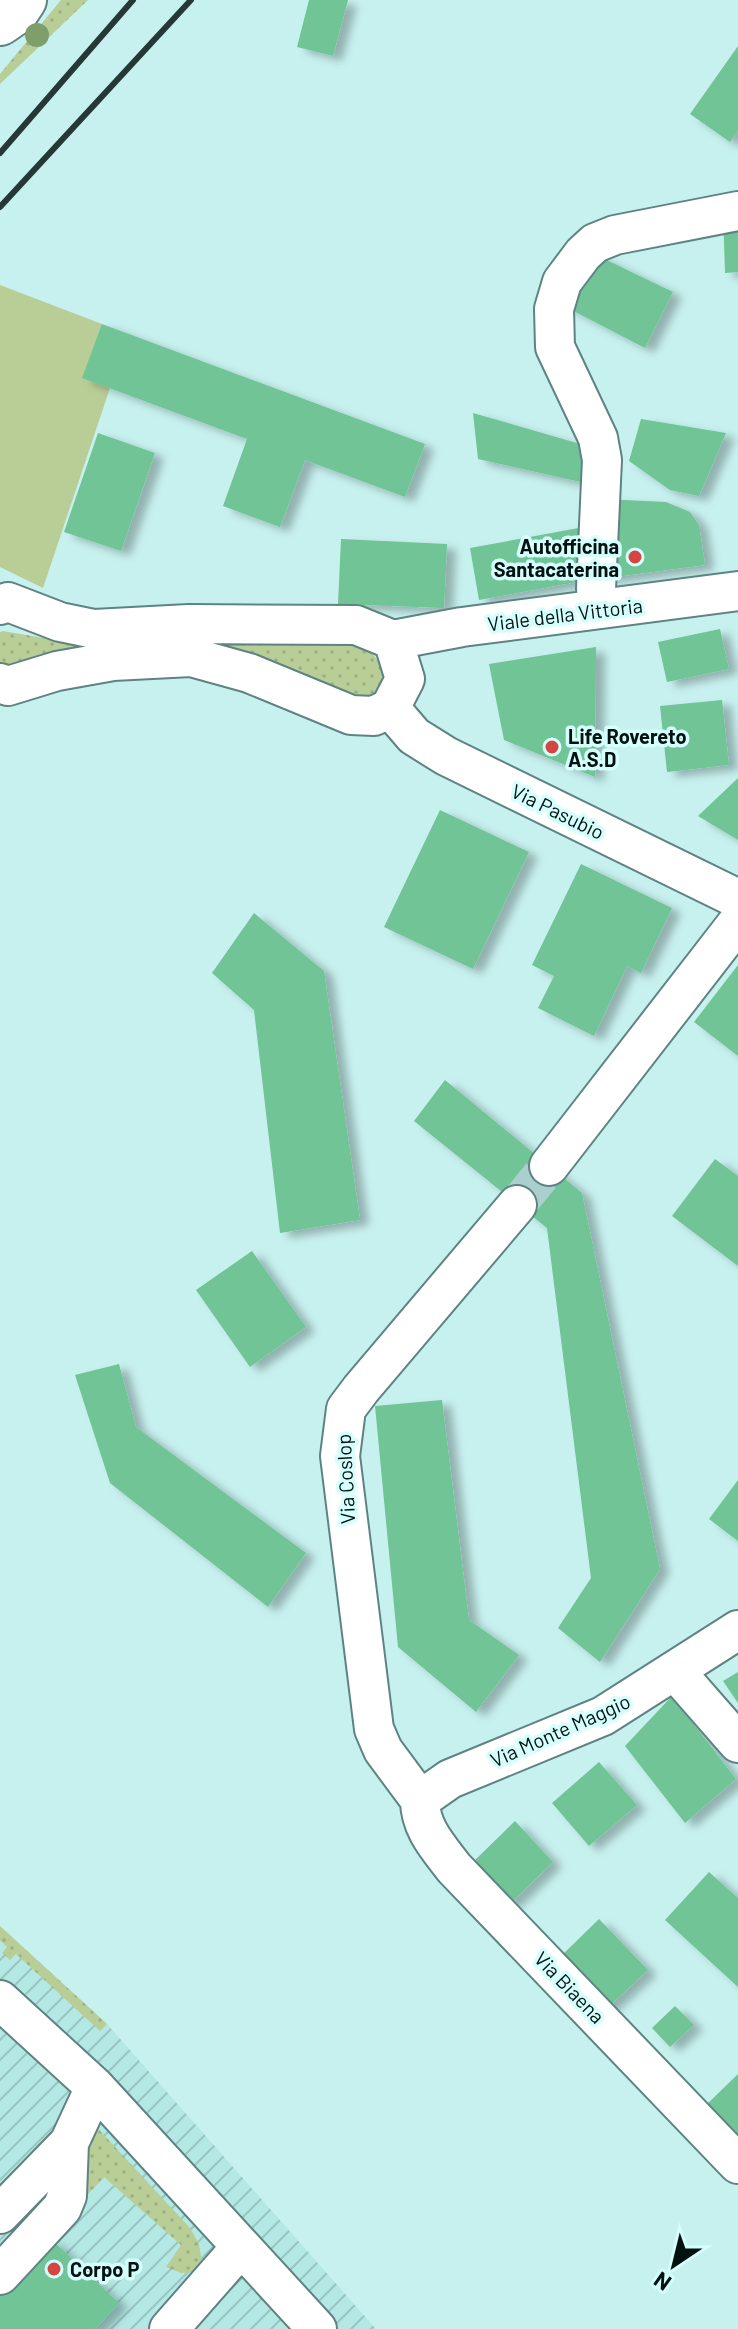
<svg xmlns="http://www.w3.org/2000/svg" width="738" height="2329" viewBox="0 0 738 2329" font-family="Barlow,sans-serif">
  <defs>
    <pattern id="industrial-furrows" width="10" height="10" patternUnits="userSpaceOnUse" patternTransform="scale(2)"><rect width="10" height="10" fill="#b4e8e5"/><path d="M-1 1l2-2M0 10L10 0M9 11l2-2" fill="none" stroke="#99c6c3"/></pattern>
    <pattern id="grass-dots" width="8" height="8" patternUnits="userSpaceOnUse" patternTransform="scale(2)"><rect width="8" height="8" fill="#b9ce97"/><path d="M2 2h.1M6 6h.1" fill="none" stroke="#9db081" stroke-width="1.8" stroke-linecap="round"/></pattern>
    <filter id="shadow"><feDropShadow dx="9" dy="5" stdDeviation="4" flood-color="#0004"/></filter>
  </defs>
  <rect width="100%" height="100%" fill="#c7f1ef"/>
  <path fill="url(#industrial-furrows)" d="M 0,1926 L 107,2024 L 376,2329 L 0,2329 Z"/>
  <path fill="url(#grass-dots)" d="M 61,0 L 88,0 L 0,84 L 0,74 Z
    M 3,631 L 109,649 L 29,664 L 0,666 L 0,632 Z
    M 201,645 L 352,645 L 372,653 L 384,668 L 384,682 L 376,694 L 362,696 Z
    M 0,1926 L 107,2024 L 100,2031 L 16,1954 L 10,1960 L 2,1953 L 7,1947 L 0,1940 Z
    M 91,2121 L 190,2228 L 199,2244 L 202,2262 L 195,2272 L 181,2273 L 166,2267 L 181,2245 L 104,2177 L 76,2207 Z"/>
  <path fill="#b9ce97" d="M 0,285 L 102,324 L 110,388 L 43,588 L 0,567 Z"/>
  <path fill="#6fc495" filter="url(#shadow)" d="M 309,0 L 348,0 L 333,56 L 297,47 Z
    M 738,46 L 738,131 L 730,142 L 690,114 Z
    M 723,210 L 738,210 L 738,272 L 725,273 Z
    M 588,251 L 673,292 L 645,348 L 560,304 Z
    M 102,324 L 425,444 L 405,497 L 305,460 L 280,527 L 223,506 L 247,439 L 82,378 Z
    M 473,413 L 594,448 L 594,485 L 478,459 Z
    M 641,419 L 726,433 L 699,496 L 670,490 L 629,461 Z
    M 98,433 L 155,453 L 121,551 L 64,532 Z
    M 603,499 L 666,502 L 690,512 L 699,525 L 705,565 L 599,579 Z
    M 595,525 L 593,579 L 479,600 L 470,548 Z
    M 341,539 L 447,544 L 444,608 L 338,604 Z
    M 720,629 L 729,669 L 667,682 L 658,642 Z
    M 596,647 L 595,777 L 504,740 L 489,664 Z
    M 722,700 L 729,765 L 667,772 L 660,706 Z
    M 738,778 L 738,840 L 698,816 Z
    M 440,810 L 529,852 L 473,969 L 384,927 Z
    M 581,864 L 672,908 L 641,973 L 627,966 L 594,1036 L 538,1008 L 554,976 L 532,965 Z
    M 254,913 L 324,971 L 360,1220 L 280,1233 L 254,1010 L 212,973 Z
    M 738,965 L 738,1056 L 694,1022 Z
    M 445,1080 L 582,1193 L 660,1569 L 600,1662 L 558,1628 L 591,1578 L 547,1228 L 414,1121 Z
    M 715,1159 L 738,1176 L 738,1266 L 672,1216 Z
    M 252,1251 L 306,1327 L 250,1367 L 196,1290 Z
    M 119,1364 L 136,1427 L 306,1553 L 268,1607 L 110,1483 L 75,1375 Z
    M 442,1400 L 469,1620 L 519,1655 L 476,1712 L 398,1647 L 375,1406 Z
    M 738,1480 L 738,1541 L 709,1519 Z
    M 738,1672 L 738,1703 L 723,1681 Z
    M 672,1696 L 736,1779 L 685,1823 L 625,1746 Z
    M 599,1762 L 637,1805 L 589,1846 L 552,1803 Z
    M 515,1821 L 553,1862 L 508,1906 L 470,1865 Z
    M 709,1872 L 738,1898 L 738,1987 L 665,1920 Z
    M 599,1919 L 648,1970 L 605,2010 L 557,1960 Z
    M 675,2006 L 694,2025 L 670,2047 L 652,2028 Z
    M 738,2074 L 738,2149 L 704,2107 Z
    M 51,2239 L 119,2303 L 95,2329 L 0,2329 L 0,2296 Z"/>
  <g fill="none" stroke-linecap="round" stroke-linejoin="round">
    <path stroke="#aacfce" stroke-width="38" stroke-dasharray="38 19" stroke-linecap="butt" d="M 517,1205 L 549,1166"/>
    <g stroke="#5d8482" stroke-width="42">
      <path id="minor" d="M 596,589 L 602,460 L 598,438 L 555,347 L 554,309 L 562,282 L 583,254 L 595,243 L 615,235 L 738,211
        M 0,605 L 8,602 L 60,622 L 94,629 L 189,624 L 356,625 L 393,640 L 405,679 L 390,708 L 374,716 L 351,715 L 249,673 L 191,657 L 113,661 L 57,671 L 8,686 L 0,683
        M 393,640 L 462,627 L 738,591
        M 390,708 L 414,736 L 446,756 L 738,899
        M 549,1166 L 738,922
        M 675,1671 L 738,1743
        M 420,1800 L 383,1750 L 374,1729 L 340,1456 L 346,1409 L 361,1389 L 517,1205
        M 420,1800 C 420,1828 438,1847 454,1868 L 738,2164
        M 420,1800 L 450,1779 L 603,1716 L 738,1630
        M 0,2000 L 95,2087 L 317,2329
        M 0,2214 L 69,2143 L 95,2087
        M 0,2275 L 62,2208 L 67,2196 L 69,2143
        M 169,2329 L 241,2247"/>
    </g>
    <g stroke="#5d8482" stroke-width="48">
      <path id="major" d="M 0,23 L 16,12 L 24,0"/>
    </g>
    <use href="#minor" stroke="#fff" stroke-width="38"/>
    <use href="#major" stroke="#fff" stroke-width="44"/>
    <path stroke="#253837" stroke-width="6" d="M 0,153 L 133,0
      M 0,207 L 191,0"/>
  </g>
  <circle fill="#7e9e6c" cx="37" cy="35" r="12"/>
  <g fill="#d54643" stroke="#d4fffc" stroke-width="3">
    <circle cx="635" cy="557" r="8"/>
    <circle cx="552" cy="747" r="8"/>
    <circle cx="54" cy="2269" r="8"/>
  </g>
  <g text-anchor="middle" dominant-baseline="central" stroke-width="7" stroke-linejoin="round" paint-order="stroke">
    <g font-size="20" font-weight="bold" fill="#031111" stroke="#d4fffc" text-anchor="start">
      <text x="619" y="546" text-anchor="end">Autofficina<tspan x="619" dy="23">Santacaterina</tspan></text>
      <text x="568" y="736">Life Rovereto<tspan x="568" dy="23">A.S.D</tspan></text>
      <text x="70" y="2269">Corpo P</text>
    </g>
    <g font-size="20" fill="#031111" stroke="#d4fffc">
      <text transform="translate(565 614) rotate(-7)">Viale della Vittoria</text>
      <text transform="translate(558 811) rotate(26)">Via Pasubio</text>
      <text transform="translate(345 1479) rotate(-93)">Via Coslop</text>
      <text transform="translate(560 1730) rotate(-24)">Via Monte Maggio</text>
      <text transform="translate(570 1987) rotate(46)">Via Biaena</text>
    </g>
  </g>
  <g transform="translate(674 2265) rotate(215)" stroke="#d4fffc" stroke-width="6" paint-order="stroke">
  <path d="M0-6L14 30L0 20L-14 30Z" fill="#031111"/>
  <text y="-12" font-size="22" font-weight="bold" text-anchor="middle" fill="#031111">N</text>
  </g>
</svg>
